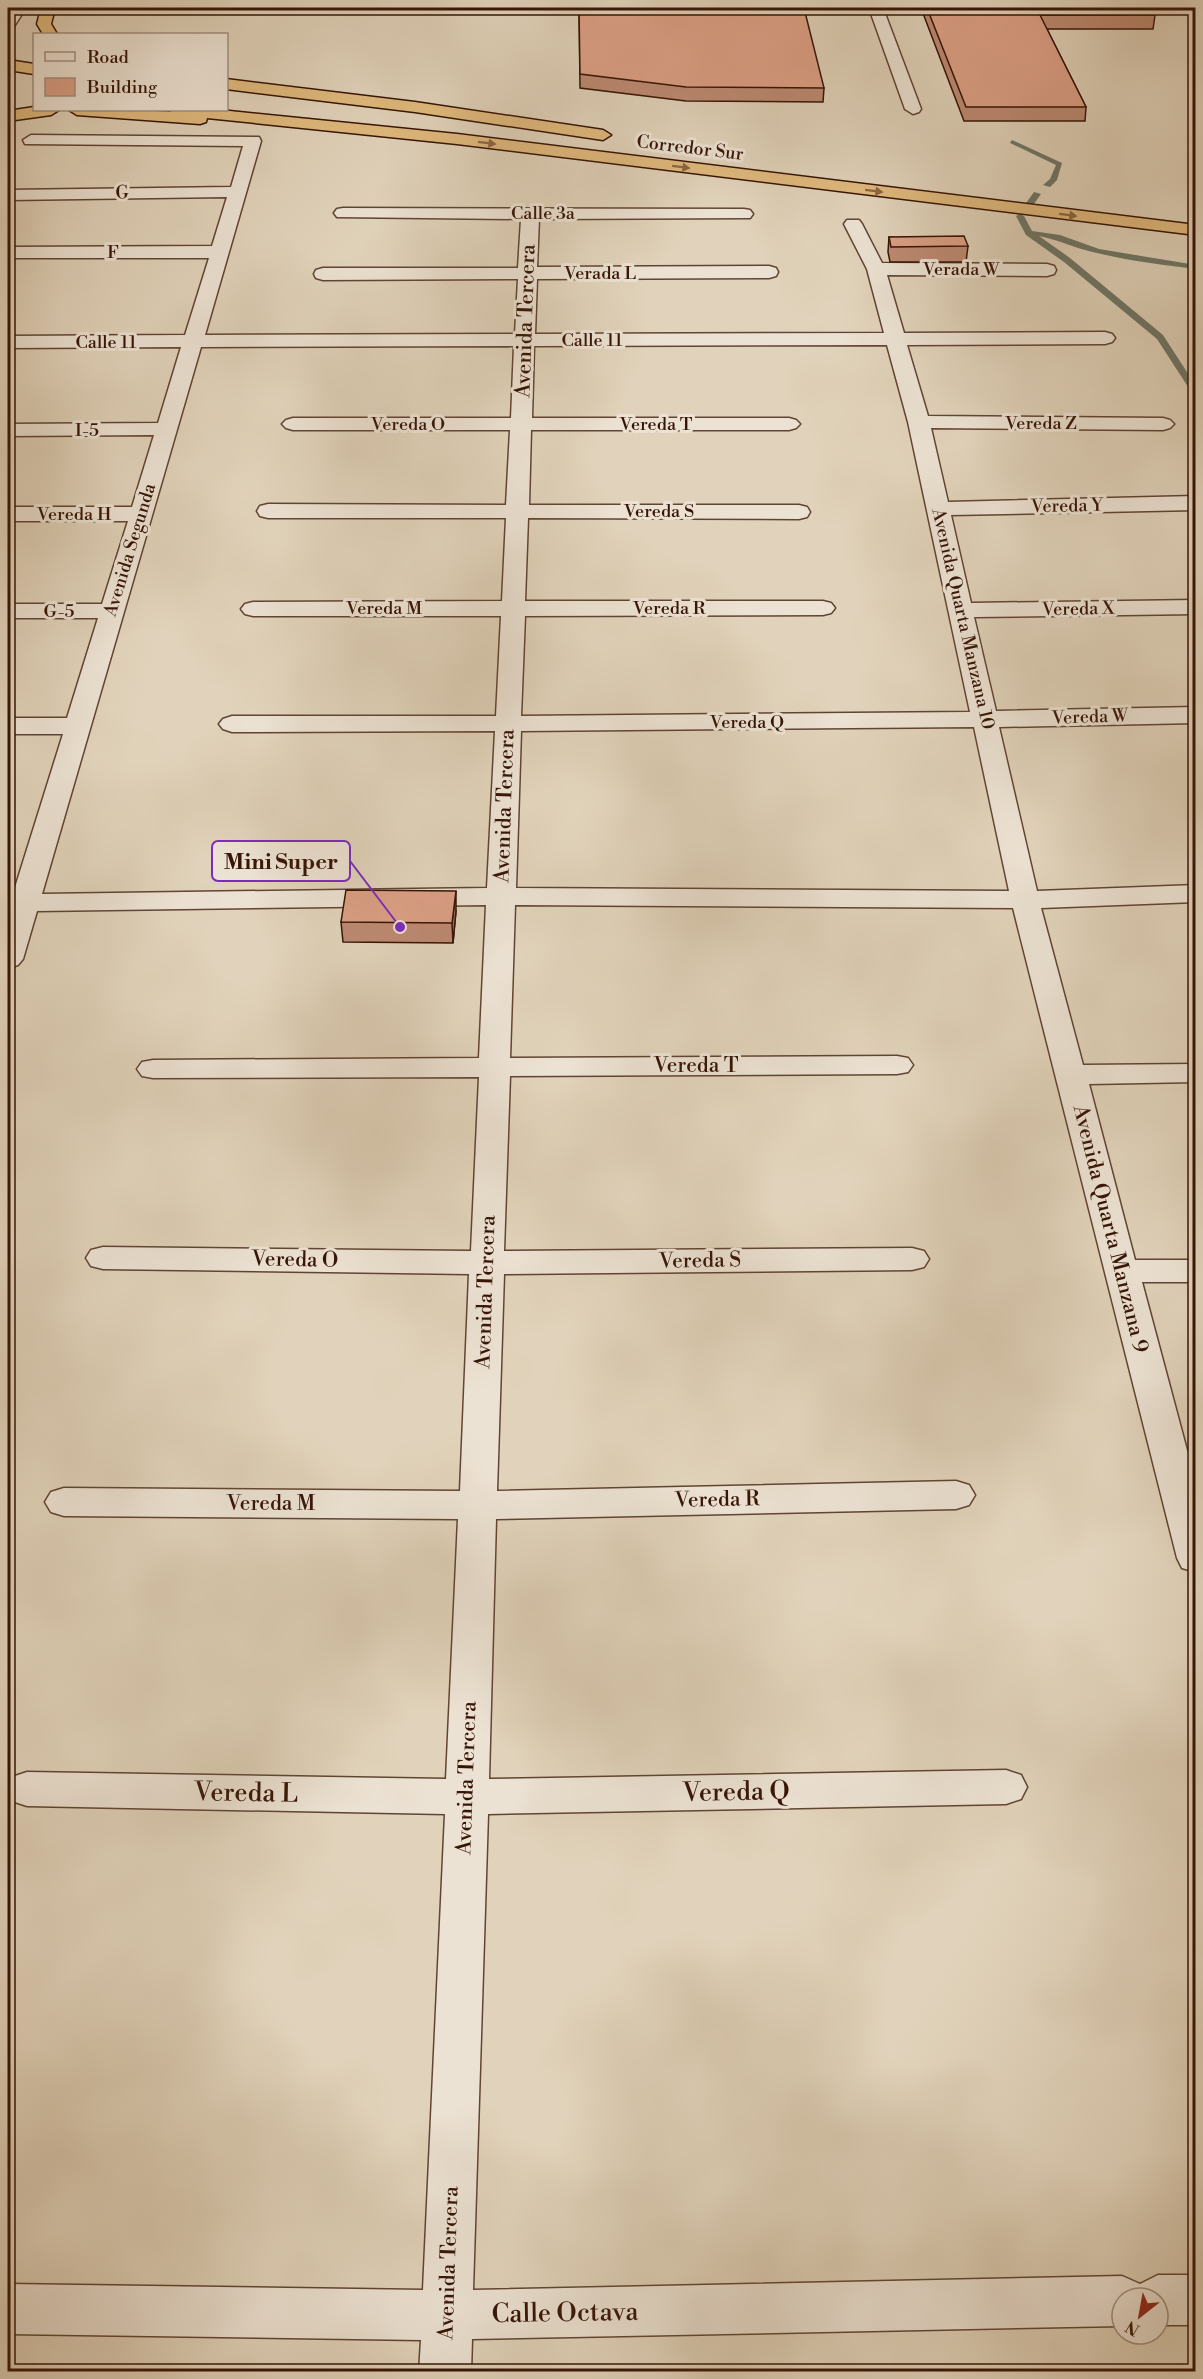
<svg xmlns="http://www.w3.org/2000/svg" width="1203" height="2379" viewBox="0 0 1203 2379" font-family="'Libre Bodoni',serif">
  <rect width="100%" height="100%" fill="#e1d3bb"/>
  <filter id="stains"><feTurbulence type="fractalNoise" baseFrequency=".00333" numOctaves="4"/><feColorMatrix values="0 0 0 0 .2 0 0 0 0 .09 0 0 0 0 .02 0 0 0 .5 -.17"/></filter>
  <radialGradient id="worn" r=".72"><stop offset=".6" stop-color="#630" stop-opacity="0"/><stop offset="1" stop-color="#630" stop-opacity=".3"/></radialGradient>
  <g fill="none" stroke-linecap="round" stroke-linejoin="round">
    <path fill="#6f7768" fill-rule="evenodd" d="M 1012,140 L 1062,163 L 1057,180 L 1050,187 L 1043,185 L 1050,179 L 1056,165 L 1010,143 Z
      M 1034,192 L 1041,194 L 1031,208 L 1025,208 L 1024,206 Z
      M 1020,214 L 1024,216 L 1032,231 L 1060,235 L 1099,249 L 1196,265 L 1196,269 C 1163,265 1130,261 1097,253 C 1077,249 1059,240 1039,236 L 1070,258 L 1163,335 L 1196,386 L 1196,395 L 1192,393 L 1157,339 L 1064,262 L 1026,235 L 1016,216 Z"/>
    <g stroke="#614433" stroke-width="3">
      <path id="minor" d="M 12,8 L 26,8 L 13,28 L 8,29 L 8,14 Z
        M 869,8 L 883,8 L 921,109 L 919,112 L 913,114 L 905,109 Z
        M 31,135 L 259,137 L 261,141 L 205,335 L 515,334 L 518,279 L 323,280 L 316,278 L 314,274 L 316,270 L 323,268 L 518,268 L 521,219 L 337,217 L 334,213 L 337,209 L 343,208 L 744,209 L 750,210 L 753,214 L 750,218 L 539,219 L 537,267 L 769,266 L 776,268 L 778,272 L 776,276 L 769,278 L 537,279 L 535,334 L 884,333 L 867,269 L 844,224 L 847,220 L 859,220 L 862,224 L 882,263 L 1047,264 L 1054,266 L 1056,270 L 1054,274 L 1047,276 L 887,275 L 904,333 L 1105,332 L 1112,334 L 1115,338 L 1112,342 L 1105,344 L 907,345 L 928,416 L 1163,418 L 1170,420 L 1174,424 L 1170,428 L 1163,430 L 931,428 L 948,502 L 1196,496 L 1196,510 L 951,515 L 971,603 L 1196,600 L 1196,614 L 974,617 L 996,711 L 1196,707 L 1196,723 L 999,727 L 1037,891 L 1196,885 L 1196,902 L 1041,908 L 1083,1065 L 1196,1064 L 1196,1082 L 1089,1084 L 1135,1260 L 1196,1260 L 1196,1282 L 1142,1282 L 1196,1484 L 1196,1572 L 1182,1568 L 1177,1558 L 1013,908 L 515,905 L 510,1058 L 897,1056 L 908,1058 L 913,1065 L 908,1072 L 897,1074 L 510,1076 L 504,1251 L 912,1248 L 924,1251 L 929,1259 L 924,1267 L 912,1270 L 504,1274 L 497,1491 L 956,1481 L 969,1485 L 975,1495 L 969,1505 L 956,1509 L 496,1519 L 489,1779 L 1006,1770 L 1021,1775 L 1027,1787 L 1021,1799 L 1006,1804 L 488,1814 L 473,2290 L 1122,2276 L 1140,2284 L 1158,2275 L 1196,2275 L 1196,2325 L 1158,2325 L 1158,2298 L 1122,2298 L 1122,2326 L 472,2339 L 471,2372 L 419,2372 L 421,2340 L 8,2334 L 8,2284 L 423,2290 L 445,1814 L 27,1806 L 12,1801 C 7,1791 7,1787 12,1777 L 27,1772 L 446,1779 L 458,1519 L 64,1516 L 51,1512 L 45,1502 L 51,1492 L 64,1488 L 460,1491 L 469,1274 L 103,1269 L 91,1266 L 86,1258 L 91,1250 L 103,1247 L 471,1251 L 479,1077 L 153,1078 L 142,1076 L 137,1069 L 142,1062 L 153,1060 L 479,1058 L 486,905 L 37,911 L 23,959 L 18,965 L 8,968 L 8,895 L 13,894 L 63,734 L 8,734 L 8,718 L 67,718 L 98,618 L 8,618 L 8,604 L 102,604 L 128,521 L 8,521 L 8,507 L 132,507 L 154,435 L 8,436 L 8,424 L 158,423 L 181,347 L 8,348 L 8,336 L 185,335 L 209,258 L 8,258 L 8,247 L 212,246 L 227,197 L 8,200 L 8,190 L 231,187 L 243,146 L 25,144 L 23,140 ZM 887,345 L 908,422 L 970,712 L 521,716 L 525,616 L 823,615 L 831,613 L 835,608 L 831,603 L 823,601 L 525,601 L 528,518 L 799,519 L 807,517 L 810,512 L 807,507 L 799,505 L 529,505 L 531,430 L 789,430 L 796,428 L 800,424 L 796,420 L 789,418 L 532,418 L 534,346 ZM 514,346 L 511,418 L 293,418 L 286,420 L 282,424 L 286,428 L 293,430 L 510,430 L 506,505 L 268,504 L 260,506 L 257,511 L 260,516 L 268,518 L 506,518 L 502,601 L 253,602 L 245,604 L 241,609 L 245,614 L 253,616 L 501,616 L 496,716 L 232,716 L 223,719 L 219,724 L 223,729 L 232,732 L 495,731 L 487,888 L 42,894 L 201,347 ZM 974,727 L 1009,891 L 516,888 L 521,731 Z"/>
    </g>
    <g stroke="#361406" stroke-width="3">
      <path id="highway" d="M 41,8 L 55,8 L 51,24 L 57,34 L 43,34 L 37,24 Z
        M 8,60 L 34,64 L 34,74 L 8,70 Z
        M 226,79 L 415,102 L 603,130 L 611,135 L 603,140 L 415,112 L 226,89 Z
        M 34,107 L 34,110 L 59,110 L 51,115 L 8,121 L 8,111 Z
        M 69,110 L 137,110 L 171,112 L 170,110 L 220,110 L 457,134 L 1196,225 L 1196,235 L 457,144 L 207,118 L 206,122 L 200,124 L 77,115 Z"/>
    </g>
    <use href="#minor" fill="#ece2d3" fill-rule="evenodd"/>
    <use href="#highway" fill="#e0ba7e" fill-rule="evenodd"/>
  </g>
  <path fill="#bd8a73" stroke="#361406" stroke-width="1.5" d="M 579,8 L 824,88 L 823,102 L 686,101 L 580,88 Z
    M 921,8 L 1150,8 L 1155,15 L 1153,29 L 1047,29 L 1086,107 L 1085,121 L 964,121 Z
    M 889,237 L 968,246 L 966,262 L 890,262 L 888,252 Z
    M 456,911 L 453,943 L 343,942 L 341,922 Z"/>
  <path fill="#9a705e" stroke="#361406" stroke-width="1.5" d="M 456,891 L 456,911 L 453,943 L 452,923 Z"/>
  <path fill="#dca086" stroke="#361406" stroke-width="1.5" d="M 579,8 L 804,8 L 824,88 L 686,87 L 580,74 Z
    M 927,8 L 1150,8 L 1155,15 L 1040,15 L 1086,107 L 966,107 Z
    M 964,236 L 968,246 L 891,247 L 889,237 Z
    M 346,890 L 456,891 L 452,923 L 341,922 Z"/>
  <defs><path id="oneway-solid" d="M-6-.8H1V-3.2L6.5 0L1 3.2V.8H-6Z" transform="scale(1.5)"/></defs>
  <g fill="#8b6742">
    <use href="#oneway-solid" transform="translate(487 143) rotate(7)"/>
    <use href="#oneway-solid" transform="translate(681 167) rotate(7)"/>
    <use href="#oneway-solid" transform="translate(874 191) rotate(7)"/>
    <use href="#oneway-solid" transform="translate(1068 215) rotate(7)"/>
  </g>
  <g text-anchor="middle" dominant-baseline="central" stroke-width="6" stroke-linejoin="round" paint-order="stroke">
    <g font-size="18" fill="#361406" stroke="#ece2d3">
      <text transform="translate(690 148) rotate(7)">Corredor Sur</text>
      <text transform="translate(122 193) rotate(-1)">G</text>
      <text x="543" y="213">Calle 3a</text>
      <text x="113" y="252">F</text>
      <text x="961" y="269">Verada W</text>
      <text x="600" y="273">Verada L</text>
      <text x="592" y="340">Calle 11</text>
      <text x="106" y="342">Calle 11</text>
      <text x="1041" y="423">Vereda Z</text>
      <text x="408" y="424">Vereda O</text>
      <text x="656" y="424">Vereda T</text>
      <text x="87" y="430">I-5</text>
      <text transform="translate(1067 506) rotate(-1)">Vereda Y</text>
      <text x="659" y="511">Vereda S</text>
      <text x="74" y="514">Vereda H</text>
      <text transform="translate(130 550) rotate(-73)">Avenida Segunda</text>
      <text x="384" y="608">Vereda M</text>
      <text x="669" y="608">Vereda R</text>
      <text transform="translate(1078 609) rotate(-1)">Vereda X</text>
      <text x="59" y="611">G-5</text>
      <text transform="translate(963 619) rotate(77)">Avenida Quarta Manzana 10</text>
      <text transform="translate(1090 717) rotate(-2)">Vereda W</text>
      <text x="747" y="722">Vereda Q</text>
    </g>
    <g font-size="21" fill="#361406" stroke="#ece2d3">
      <text transform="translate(526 321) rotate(-88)">Avenida Tercera</text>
      <text transform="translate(505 806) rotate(-88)">Avenida Tercera</text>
      <text x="696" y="1066">Vereda T</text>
      <text transform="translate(1110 1229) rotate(76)">Avenida Quarta Manzana 9</text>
      <text transform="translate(295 1260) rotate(1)">Vereda O</text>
      <text transform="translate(700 1261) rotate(-1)">Vereda S</text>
      <text transform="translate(486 1292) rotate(-88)">Avenida Tercera</text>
      <text transform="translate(717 1500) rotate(-1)">Vereda R</text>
      <text x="271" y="1504">Vereda M</text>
      <text transform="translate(467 1778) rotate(-88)">Avenida Tercera</text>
      <text transform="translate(449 2263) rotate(-88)">Avenida Tercera</text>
    </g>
    <g font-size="26" fill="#361406" stroke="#ece2d3">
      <text transform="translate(736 1792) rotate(-1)">Vereda Q</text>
      <text transform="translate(246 1793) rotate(1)">Vereda L</text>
      <text transform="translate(565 2313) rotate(-1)">Calle Octava</text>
    </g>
  </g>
  <path fill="none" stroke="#7b2cbf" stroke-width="2" d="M400 927L350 861"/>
  <circle fill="#7b2cbf" stroke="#ece2d3" stroke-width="2" cx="400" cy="927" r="6"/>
  <rect fill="#ece2d3" stroke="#7b2cbf" stroke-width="2" x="212" y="841" width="138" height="40" rx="6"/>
  <g font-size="22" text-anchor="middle" font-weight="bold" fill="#361406">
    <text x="281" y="869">Mini Super</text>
  </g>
  <rect width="1203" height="2379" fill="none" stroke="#e1d3bb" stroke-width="30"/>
  <rect x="9" y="9" width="1185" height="2361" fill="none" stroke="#361406" stroke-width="3"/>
  <rect x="15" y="15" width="1173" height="2349" fill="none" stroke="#361406" stroke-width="1.5"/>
  <rect x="33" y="33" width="195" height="78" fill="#ece2d3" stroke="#a39081" stroke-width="1.5"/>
  <rect x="45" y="52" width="30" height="9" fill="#ece2d3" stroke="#a39081" stroke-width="1.5"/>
  <text x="87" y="63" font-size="18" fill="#361406">Road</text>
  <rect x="45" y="78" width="30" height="18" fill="#dca086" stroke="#a39081" stroke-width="1.5"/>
  <text x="87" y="93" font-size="18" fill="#361406">Building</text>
  <g transform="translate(1140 2316) rotate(211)"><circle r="28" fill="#ece2d3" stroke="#a39081" stroke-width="1.5"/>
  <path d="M0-4.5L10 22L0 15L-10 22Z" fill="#8f2418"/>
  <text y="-9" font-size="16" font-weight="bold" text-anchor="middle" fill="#361406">N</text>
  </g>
  <rect width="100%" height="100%" filter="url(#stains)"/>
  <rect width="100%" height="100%" fill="url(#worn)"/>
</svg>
